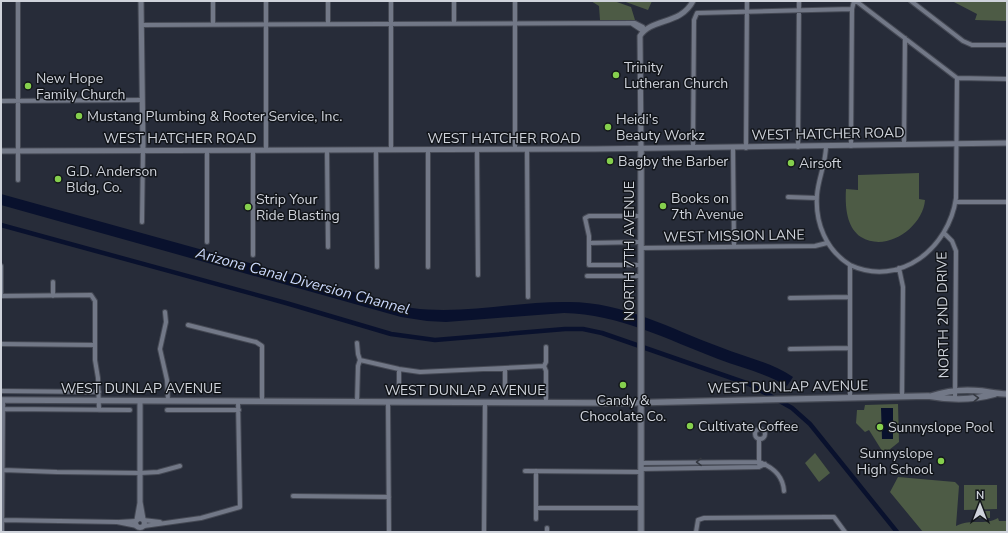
<svg xmlns="http://www.w3.org/2000/svg" width="1008" height="533" viewBox="0 0 1008 533" font-family="'Nunito Sans',sans-serif">
  <rect width="100%" height="100%" fill="#272c39"/>
  <path fill="#4d5b45" d="M 591,1 L 614,1 L 631,7 L 635,20 L 600,20 L 599,6 Z
    M 623,1 L 652,1 L 648,10 Z
    M 952,1 L 1007,1 L 1007,21 L 975,20 L 977,14 Z
    M 919,173 L 919,199 L 925,200 C 923,227 887,253 861,237 C 846,227 845,205 846,189 L 858,190 L 858,175 Z
    M 898,404 L 899,442 L 884,454 L 869,430 L 865,432 L 856,423 L 857,410 L 864,410 L 865,405 Z
    M 815,453 L 830,473 L 819,482 L 805,463 Z
    M 898,477 L 955,482 L 959,486 L 956,526 C 971,518 985,526 998,518 L 999,521 L 1006,521 L 1007,519 L 1007,532 L 923,532 L 890,492 Z
    M 964,485 L 997,485 L 997,509 L 964,510 Z
    M 975,511 L 990,511 L 990,518 L 975,518 Z"/>
  <path fill="#09112d" d="M 1,194 L 412,308 C 464,315 517,301 569,302 C 623,302 671,329 720,347 C 745,357 770,362 793,377 L 787,386 C 765,373 742,368 718,359 C 668,340 619,314 564,313 L 446,322 L 427,321 L 401,317 L 1,205 Z
    M 881,408 L 893,408 L 893,439 L 882,439 Z"/>
  <g fill="none" stroke-linecap="round" stroke-linejoin="round">
    <path stroke="#09112d" stroke-width="4.5" d="M 1,225 L 286,303 L 391,334 L 435,340 L 565,329 L 583,329 L 602,333 L 749,384 L 792,408 L 810,424 L 897,532"/>
    <g stroke="#454954" stroke-width="6">
      <path id="minor" d="M 18,1 L 18,180
        M 213,1 L 213,24
        M 266,1 L 266,150
        M 328,1 L 328,24
        M 391,1 L 391,150
        M 454,1 L 454,23
        M 515,1 L 515,149
        M 856,1 L 957,78 L 1007,79
        M 911,1 L 963,41 L 972,45 L 1007,45
        M 631,23 L 643,31
        M 141,25 L 635,23 L 643,27 L 643,31
        M 1,101 L 142,100
        M 904,145 L 905,38
        M 826,146 C 826,163 818,179 817,195 C 815,223 826,250 850,265 L 850,398
        M 851,146 L 852,9 L 854,1
        M 798,147 L 799,1
        M 693,148 L 694,20 L 697,13 L 852,9
        M 733,148 L 734,247
        M 746,148 L 747,1
        M 477,149 L 478,275
        M 527,149 L 528,297
        M 207,150 L 207,242
        M 253,150 L 253,255
        M 327,150 L 328,247
        M 376,150 L 377,267
        M 428,150 L 428,267
        M 788,197 L 817,198
        M 956,202 L 1007,202
        M 641,216 L 589,216 L 585,218 L 589,236 L 589,265 L 641,265
        M 142,222 L 143,150
        M 945,234 L 952,241 L 956,251 L 955,398
        M 589,243 L 641,242
        M 641,248 L 815,246 L 827,243
        M 850,265 C 900,288 949,248 956,198 L 957,78
        M 899,268 L 903,287 L 902,397
        M 587,276 L 641,276
        M 1,296 L 91,295 L 95,301 L 95,360 L 98,378 L 99,410
        M 1,296 L 1,266
        M 53,296 L 53,282
        M 790,298 L 849,297
        M 165,312 L 166,322 L 160,349 L 167,380 L 168,401
        M 188,325 L 256,342 L 262,346 L 262,401
        M 1,344 L 95,345
        M 790,349 L 850,348
        M 360,360 L 399,369 L 420,372 L 544,366
        M 505,368 L 505,391
        M 1,391 L 99,392
        M 399,391 L 399,369
        M 357,402 L 358,366 L 360,360 L 358,354 L 357,343
        M 388,402 L 389,532
        M 546,402 L 546,371 L 544,366 L 546,362 L 546,347
        M 3,409 L 130,410
        M 167,410 L 239,410
        M755 434a5 5 0 1 1 10 0a5 5 0 1 1-10 0Z
        M 641,463 L 759,462 C 773,467 783,476 784,491
        M 759,464 L 759,439
        M 641,469 L 759,467 L 765,464
        M 3,470 L 57,472 L 140,473 L 158,472 L 180,466
        M 525,471 L 641,472
        M 293,496 L 389,497
        M 536,508 L 641,508
        M 536,519 L 536,471
        M 2,520 L 117,522 L 137,526
        M 143,520 L 160,522
        M 119,522 L 136,521
        M 144,526 L 201,518 L 240,507 L 238,401
        M 2,532 L 3,400
        M 484,532 L 485,402
        M 547,532 L 547,528
        M 696,532 L 698,520 L 704,518 L 827,517 L 834,517 L 845,532"/>
    </g>
    <g stroke="#454954" stroke-width="7">
      <path id="tertiary" d="M 141,1 L 143,150
        M 641,149 L 640,36 C 651,18 681,25 693,1
        M 1,151 L 595,149 L 1007,143
        M 140,401 L 140,502 L 143,519
        M135.5 523a4.5 4.5 0 1 1 9 0a4.5 4.5 0 1 1-9 0Z
        M 137,520 L 140,503"/>
    </g>
    <g stroke="#454954" stroke-width="8">
      <path id="secondary" d="M 641,149 L 641,532
        M 931,396 C 946,391 965,389 982,391 C 990,392 998,394 1007,394
        M 1,400 L 625,403 L 928,396 C 950,400 974,400 995,394"/>
    </g>
    <use href="#minor" stroke="#727887" stroke-width="4"/>
    <use href="#tertiary" stroke="#727887" stroke-width="5"/>
    <use href="#secondary" stroke="#727887" stroke-width="5.5"/>
  </g>
  <defs><path id="oneway-chevron" d="M-2-3.5L2.5 0L-2 3.5" fill="none" stroke-width="1.6" stroke-linecap="round" stroke-linejoin="round"/></defs>
  <g stroke="#343840">
    <use href="#oneway-chevron" transform="translate(976 398) rotate(-2)"/>
    <use href="#oneway-chevron" transform="translate(699 462) rotate(179)"/>
  </g>
  <g fill="#85cf4d" stroke="#12151a" stroke-width="1.5">
    <circle cx="616" cy="75" r="4"/>
    <circle cx="28" cy="86" r="4"/>
    <circle cx="79" cy="116" r="4"/>
    <circle cx="608" cy="127" r="4"/>
    <circle cx="610" cy="161" r="4"/>
    <circle cx="791" cy="163" r="4"/>
    <circle cx="58" cy="179" r="4"/>
    <circle cx="663" cy="206" r="4"/>
    <circle cx="248" cy="207" r="4"/>
    <circle cx="623" cy="385" r="4"/>
    <circle cx="690" cy="426" r="4"/>
    <circle cx="880" cy="427" r="4"/>
    <circle cx="941" cy="461" r="4"/>
  </g>
  <g text-anchor="middle" dominant-baseline="central" stroke-width="3" stroke-linejoin="round" paint-order="stroke">
    <g font-size="14" fill="#cfd3db" stroke="#12151a" text-anchor="start">
      <text x="624" y="67">Trinity<tspan x="624" dy="16">Lutheran Church</tspan></text>
      <text x="36" y="78">New Hope<tspan x="36" dy="16">Family Church</tspan></text>
      <text x="87" y="116">Mustang Plumbing &amp; Rooter Service, Inc.</text>
      <text x="616" y="119">Heidi's<tspan x="616" dy="16">Beauty Workz</tspan></text>
      <text x="618" y="161">Bagby the Barber</text>
      <text x="799" y="163">Airsoft</text>
      <text x="66" y="171">G.D. Anderson<tspan x="66" dy="16">Bldg, Co.</tspan></text>
      <text x="671" y="198">Books on<tspan x="671" dy="16">7th Avenue</tspan></text>
      <text x="256" y="199">Strip Your<tspan x="256" dy="16">Ride Blasting</tspan></text>
      <text x="623" y="400" text-anchor="middle">Candy &amp;<tspan x="623" dy="16">Chocolate Co.</tspan></text>
      <text x="698" y="426">Cultivate Coffee</text>
      <text x="888" y="427">Sunnyslope Pool</text>
      <text x="933" y="453" text-anchor="end">Sunnyslope<tspan x="933" dy="16">High School</tspan></text>
    </g>
    <g font-size="14" fill="#cfd3db" stroke="#12151a">
      <text transform="translate(828 134) rotate(-1)">WEST HATCHER ROAD</text>
      <text x="180" y="138">WEST HATCHER ROAD</text>
      <text x="504" y="138">WEST HATCHER ROAD</text>
      <text transform="translate(734 236) rotate(-1)">WEST MISSION LANE</text>
      <text transform="translate(629 251) rotate(-90)">NORTH 7TH AVENUE</text>
      <text transform="translate(943 315) rotate(-91)">NORTH 2ND DRIVE</text>
      <text transform="translate(788 387) rotate(-1)">WEST DUNLAP AVENUE</text>
      <text x="141" y="388">WEST DUNLAP AVENUE</text>
      <text x="465" y="390">WEST DUNLAP AVENUE</text>
    </g>
    <g font-size="15" font-style="italic" fill="#cbd9fd" stroke="#12151a">
      <text transform="translate(303 281) rotate(15)">Arizona Canal Diversion Channel</text>
    </g>
  </g>
  <rect width="1008" height="533" fill="none" stroke="#cfd3db" stroke-width="4"/>
  <g transform="translate(980 505)" stroke="#12151a" stroke-width="3" paint-order="stroke">
  <path d="M0-3L7 15L0 10L-7 15Z" fill="#cfd3db"/>
  <text y="-6" font-size="11" font-weight="bold" text-anchor="middle" fill="#cfd3db">N</text>
  </g>
</svg>
